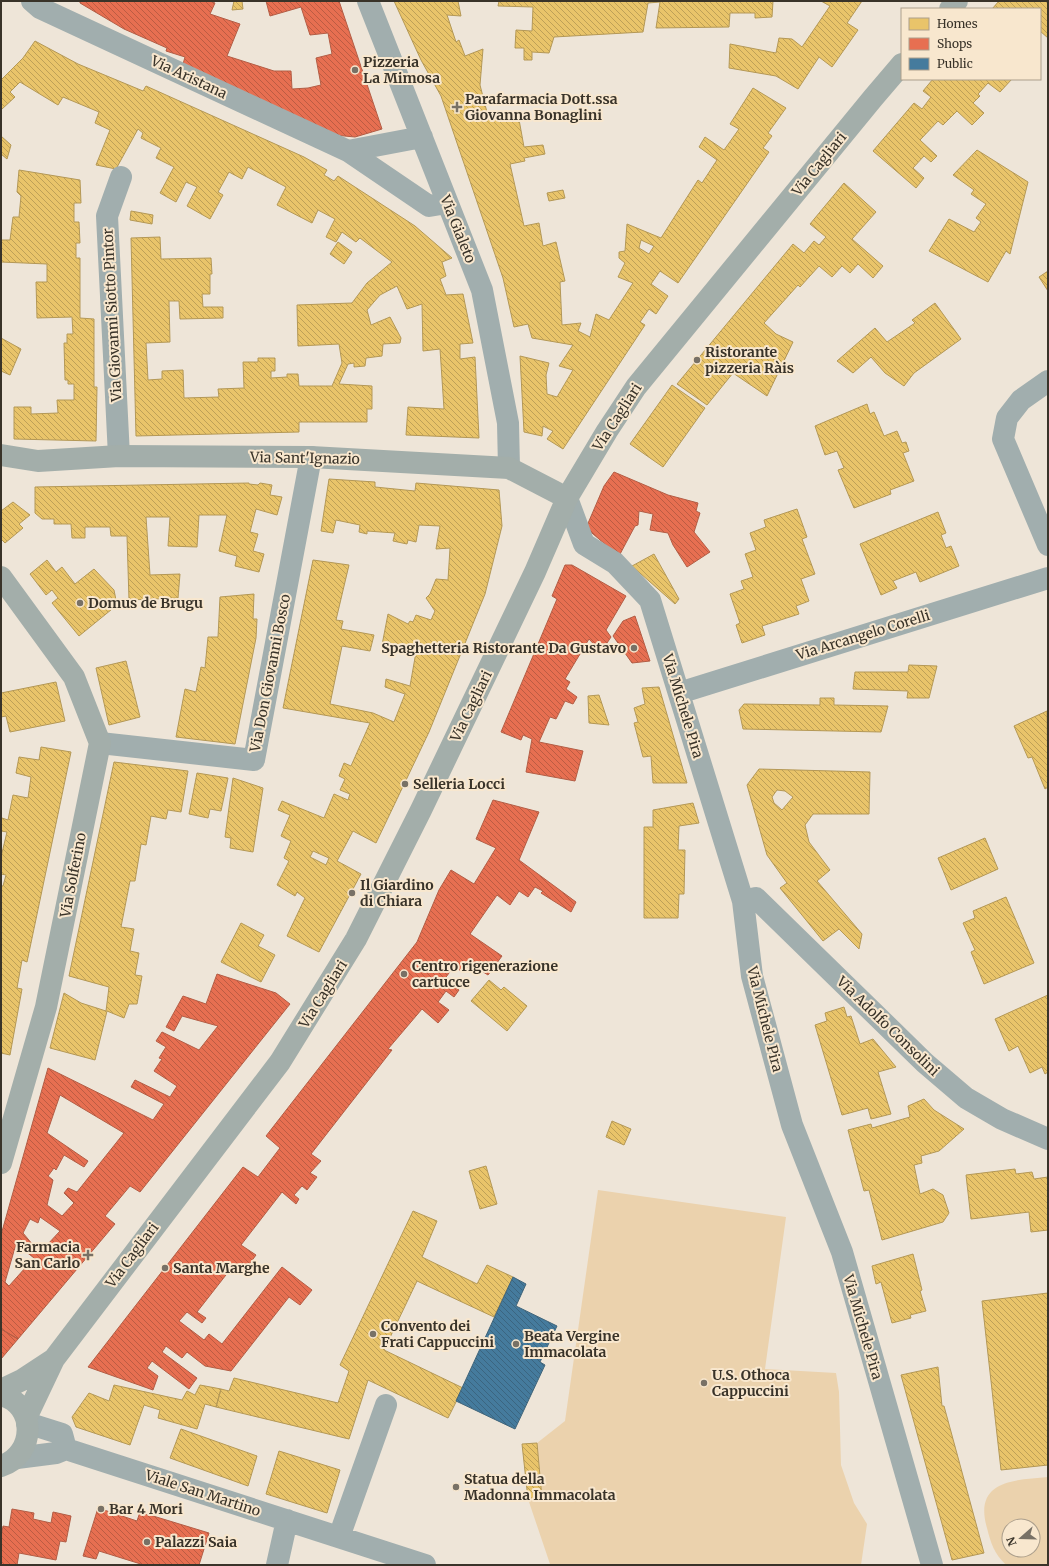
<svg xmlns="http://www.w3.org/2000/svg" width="1049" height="1566" viewBox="0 0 1049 1566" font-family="Merriweather,serif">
  <defs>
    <pattern id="homes-back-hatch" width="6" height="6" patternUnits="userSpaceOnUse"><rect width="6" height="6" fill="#e9c46a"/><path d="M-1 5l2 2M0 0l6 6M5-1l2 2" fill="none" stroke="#bea057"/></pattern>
    <pattern id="shops-back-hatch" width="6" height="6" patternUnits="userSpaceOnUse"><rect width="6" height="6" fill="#e76f51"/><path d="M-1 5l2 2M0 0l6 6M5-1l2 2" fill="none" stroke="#bc5c43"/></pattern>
    <pattern id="public-back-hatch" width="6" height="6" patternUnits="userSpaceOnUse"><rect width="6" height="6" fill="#457b9d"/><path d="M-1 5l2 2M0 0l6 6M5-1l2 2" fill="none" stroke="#3b6580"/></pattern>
  </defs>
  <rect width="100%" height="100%" fill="#eee5d8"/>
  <path fill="#ebd2ad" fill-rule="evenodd" d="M 598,1190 L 786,1217 L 765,1369 L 836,1373 L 839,1392 L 841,1465 L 854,1503 L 867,1524 L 861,1565 L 550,1564 L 528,1499 L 542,1497 L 537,1443 L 565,1421 Z
    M 1048,1477 L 1048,1565 L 1006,1565 C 994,1553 991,1544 987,1528 C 973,1480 1015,1480 1048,1477 ZM 1009,1526 L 1033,1526 L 1033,1550 L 1009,1550 Z"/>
  <path fill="url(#homes-back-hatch)" stroke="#b49856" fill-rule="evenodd" d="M 234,1 L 242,1 L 243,9 L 232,10 Z
    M 394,1 L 458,1 L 461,16 L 447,15 L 456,42 L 459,40 L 465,56 L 483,49 L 480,85 L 489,120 L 518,114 L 524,147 L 543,145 L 545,154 L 524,158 L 525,161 L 510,164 L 524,226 L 539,223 L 543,246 L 556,242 L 565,281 L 560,282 L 562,325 L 581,323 L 578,331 L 590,337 L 596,314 L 609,320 L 633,283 L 618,277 L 625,263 L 619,258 L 619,252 L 625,251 L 627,224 L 661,238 L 698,180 L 702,183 L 717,160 L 699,147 L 705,137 L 724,150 L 739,129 L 730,124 L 753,88 L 786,108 L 768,133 L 772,136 L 763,148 L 769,152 L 678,283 L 660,271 L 651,284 L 668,296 L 656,314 L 649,309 L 640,322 L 645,325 L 563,449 L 547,439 L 553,431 L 543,426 L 542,436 L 524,432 L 520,356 L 549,363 L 546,375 L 547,394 L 557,397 L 573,370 L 559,366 L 573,345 L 532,338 L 528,324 L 514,327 L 503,278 L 441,96 L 421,60 ZM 641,240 L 654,246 L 649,254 L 639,248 Z
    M 499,1 L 773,1 L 772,17 L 755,18 L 755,13 L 730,13 L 729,27 L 656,28 L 660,2 L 648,3 L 643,32 L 554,37 L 549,53 L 532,52 L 532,60 L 524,60 L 524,48 L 515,48 L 516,30 L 532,31 L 533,7 L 498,6 Z
    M 821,1 L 862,1 L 847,23 L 858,30 L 832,67 L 819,57 L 798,89 L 776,76 L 729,68 L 730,44 L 776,53 L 779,38 L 792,39 L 802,47 L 830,6 Z
    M 999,1 L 1048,1 L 1048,38 L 1040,31 L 1040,9 L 992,9 Z
    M 35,41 L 78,64 L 143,91 L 146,86 L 304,157 L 327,170 L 324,175 L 334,181 L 338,176 L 415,226 L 452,258 L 442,262 L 446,276 L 440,279 L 446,295 L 463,294 L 473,343 L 460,344 L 460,359 L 475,357 L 479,438 L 406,435 L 408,407 L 444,409 L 440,349 L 423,351 L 422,304 L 407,309 L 397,286 L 380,295 L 367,310 L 371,325 L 390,317 L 401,338 L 400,343 L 383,344 L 382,356 L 366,358 L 365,366 L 354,367 L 354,363 L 348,364 L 339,384 L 372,386 L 372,409 L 367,409 L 367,422 L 299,422 L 299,432 L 136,436 L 131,238 L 160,237 L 161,259 L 211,258 L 212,274 L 210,274 L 210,294 L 202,294 L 203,307 L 223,307 L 223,318 L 180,319 L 179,301 L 169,301 L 170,342 L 146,343 L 148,380 L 162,379 L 162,371 L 183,370 L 184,398 L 219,397 L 218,389 L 244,388 L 243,362 L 258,362 L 258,358 L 275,358 L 275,371 L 271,371 L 271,378 L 287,377 L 287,374 L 298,374 L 299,386 L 332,386 L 342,363 L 339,344 L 298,346 L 297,305 L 352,303 L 367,283 L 392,262 L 360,238 L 356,242 L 342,232 L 336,242 L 326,237 L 335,219 L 318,210 L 312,223 L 277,205 L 286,187 L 248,167 L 242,179 L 229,172 L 218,192 L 223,195 L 210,219 L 187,206 L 197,187 L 186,182 L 176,202 L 160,193 L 174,167 L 156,158 L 161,148 L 141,138 L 143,133 L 138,129 L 116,169 L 96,165 L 110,130 L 95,123 L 99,112 L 63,97 L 58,105 L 20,82 L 10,92 L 15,97 L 2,109 L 1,108 L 1,80 L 23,58 Z
    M 933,79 L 1012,79 L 1000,92 L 988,83 L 978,94 L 980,96 L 973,103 L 984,113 L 972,125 L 957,111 L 943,125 L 938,121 L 920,140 L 937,156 L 931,162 L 924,156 L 913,168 L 924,178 L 916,188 L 873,151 L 914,103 L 922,109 L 931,97 L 923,91 Z
    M 1,136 L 11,145 L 7,159 L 1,154 Z
    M 977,150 L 1028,182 L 1010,254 L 1006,251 L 988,282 L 929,251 L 949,219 L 974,232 L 981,222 L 976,218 L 986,204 L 971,194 L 974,190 L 953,175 Z
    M 19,170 L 80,180 L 81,203 L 74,203 L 74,222 L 79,222 L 80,243 L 76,243 L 76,258 L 80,258 L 80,318 L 94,319 L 94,387 L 97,387 L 96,441 L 14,439 L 14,407 L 31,407 L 31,414 L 58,413 L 57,400 L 74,400 L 74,384 L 68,384 L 68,380 L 65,380 L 64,343 L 67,343 L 67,334 L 73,334 L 72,317 L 37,318 L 36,282 L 47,282 L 47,264 L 1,262 L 1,240 L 10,240 L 13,217 L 19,217 L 21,196 L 17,192 Z
    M 844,183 L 876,212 L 852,239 L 883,266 L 873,278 L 858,264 L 850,273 L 842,266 L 832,277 L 819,266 L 800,287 L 798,285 L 764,323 L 776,334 L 793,342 L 767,396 L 733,373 L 707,405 L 677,384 L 793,244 L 804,253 L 814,241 L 819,245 L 826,237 L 810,224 Z
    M 563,190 L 565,198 L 549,201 L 547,193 Z
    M 131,211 L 153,215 L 152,224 L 130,220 Z
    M 338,242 L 352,252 L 344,264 L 330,254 Z
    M 1048,271 L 1048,291 L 1039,277 Z
    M 935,303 L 961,339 L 914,373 L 904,386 L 885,373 L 871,357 L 853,373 L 837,361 L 875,328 L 887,342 L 915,323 L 912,320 Z
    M 1,338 L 21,349 L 10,375 L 1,371 Z
    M 672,385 L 705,408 L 663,467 L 630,444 Z
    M 867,404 L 870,414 L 874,412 L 884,436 L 897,431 L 902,443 L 906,442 L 909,451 L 903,453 L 914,481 L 890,490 L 891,494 L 854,508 L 838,470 L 844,468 L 837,451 L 825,455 L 815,426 Z
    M 329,479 L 375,482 L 375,487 L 415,491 L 416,483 L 499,490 L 502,526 L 485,594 L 429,732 L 376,843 L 353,831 L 337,861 L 361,874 L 319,952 L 287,936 L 305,898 L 297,892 L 295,896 L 277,885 L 289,861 L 284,858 L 291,841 L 281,836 L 290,815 L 278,810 L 282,801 L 324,818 L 334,794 L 348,800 L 350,794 L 340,790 L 345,779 L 339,776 L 344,763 L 351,766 L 370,723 L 283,708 L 313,560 L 349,565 L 336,620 L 343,621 L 341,629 L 374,635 L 370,651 L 342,646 L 330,704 L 373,713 L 394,722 L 405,694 L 385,687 L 386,679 L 410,686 L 416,652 L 382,645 L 388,614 L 408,624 L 410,621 L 413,622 L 416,615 L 431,620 L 435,611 L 426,598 L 430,594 L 436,579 L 448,580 L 450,548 L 436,549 L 440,526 L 419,525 L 416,542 L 408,540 L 407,544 L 393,541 L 395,533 L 367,531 L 367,534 L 359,532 L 360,525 L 336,520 L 333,533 L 321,531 ZM 313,851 L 329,858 L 326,865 L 310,857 Z
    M 249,483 L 249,484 L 258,485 L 260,483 L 272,485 L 270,495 L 282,497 L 277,515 L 256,509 L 250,532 L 258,534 L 253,551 L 264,554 L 259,572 L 235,566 L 237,556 L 219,551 L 227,515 L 199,515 L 197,547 L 168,546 L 170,517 L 146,517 L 150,575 L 180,574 L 178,598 L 129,600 L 127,536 L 111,536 L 110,527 L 85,527 L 85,538 L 72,538 L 71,524 L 54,524 L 54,519 L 42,519 L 35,513 L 35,487 Z
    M 13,502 L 30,515 L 19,524 L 23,528 L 5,543 L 1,539 L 1,511 Z
    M 797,509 L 807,537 L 802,539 L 815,574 L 801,579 L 809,601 L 796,606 L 799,614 L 762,626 L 765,635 L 742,643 L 736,625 L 740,623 L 730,594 L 744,589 L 741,581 L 753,577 L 745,554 L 756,550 L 750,533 L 766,527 L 764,520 Z
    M 938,512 L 946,533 L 941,535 L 946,548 L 951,546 L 959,566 L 920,582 L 916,572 L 893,581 L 897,588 L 881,595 L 860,544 Z
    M 654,554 L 679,599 L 675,604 L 632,566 Z
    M 47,560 L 56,572 L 62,567 L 75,584 L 94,569 L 114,590 L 117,605 L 79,636 L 52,603 L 58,598 L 52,590 L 46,595 L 30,574 Z
    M 254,594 L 253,619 L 257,619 L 256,638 L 235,744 L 176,737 L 185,689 L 196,692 L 201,667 L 205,668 L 208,637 L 218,637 L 220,597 Z
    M 126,661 L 140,717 L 109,725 L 96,668 Z
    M 909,665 L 937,666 L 929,698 L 907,698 L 908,691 L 853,689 L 855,672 L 908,672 Z
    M 56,682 L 65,721 L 10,732 L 6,716 L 1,717 L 1,693 Z
    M 659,687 L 687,783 L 653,783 L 651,756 L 643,757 L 634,723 L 638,722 L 634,708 L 645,704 L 642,688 Z
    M 599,695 L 609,725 L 589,723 L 588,696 Z
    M 820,698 L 834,698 L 834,705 L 888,706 L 881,732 L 743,729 L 739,710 L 744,704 L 820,705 Z
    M 1047,711 L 1048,787 L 1045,789 L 1032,757 L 1028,758 L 1014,726 Z
    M 41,747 L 71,752 L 27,962 L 22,960 L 17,988 L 22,989 L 10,1055 L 1,1053 L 1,900 L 2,895 L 1,894 L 1,886 L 3,886 L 6,875 L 1,874 L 1,857 L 7,832 L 1,831 L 1,823 L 2,818 L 8,820 L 13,795 L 28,798 L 31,777 L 16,773 L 19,757 L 39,760 Z
    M 114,762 L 188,771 L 181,812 L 168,810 L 166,819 L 151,816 L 146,845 L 141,844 L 135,881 L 130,881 L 121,927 L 134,929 L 130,951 L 139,953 L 135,975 L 142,976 L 137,1004 L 129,1004 L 124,1018 L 107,1011 L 95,1060 L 50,1048 L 64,993 L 81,1003 L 106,1011 L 109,987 L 69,976 Z
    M 759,769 L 870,772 L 869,814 L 813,814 L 805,825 L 809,842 L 830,870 L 817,881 L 862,934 L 859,949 L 839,929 L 823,941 L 780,888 L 787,883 L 767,855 L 747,785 ZM 777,790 L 785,791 L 793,797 L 782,810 L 774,803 L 772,797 Z
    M 197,773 L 228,778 L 221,811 L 210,809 L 208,818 L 189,814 Z
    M 233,778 L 263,788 L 253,852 L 230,848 L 231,838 L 225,837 Z
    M 693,803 L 699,823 L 679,826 L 678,850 L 685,850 L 684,894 L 679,894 L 678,918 L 644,918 L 644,827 L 653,827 L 653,810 Z
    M 985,838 L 998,869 L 951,890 L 938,858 Z
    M 1006,897 L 1034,963 L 984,984 L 971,952 L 975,950 L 963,923 L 975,918 L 973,911 Z
    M 241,923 L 264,935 L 258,946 L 275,955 L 261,982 L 221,962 Z
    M 489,980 L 501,990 L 504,987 L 527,1006 L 507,1031 L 471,1001 Z
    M 1048,995 L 1048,1072 L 1045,1074 L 1042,1067 L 1030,1073 L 1018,1046 L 1009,1051 L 995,1019 Z
    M 844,1007 L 847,1017 L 851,1016 L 860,1044 L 873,1039 L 896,1067 L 878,1072 L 891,1114 L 871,1119 L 868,1108 L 842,1115 L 815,1025 L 827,1021 L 825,1013 Z
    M 924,1099 L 934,1110 L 964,1129 L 939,1151 L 921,1156 L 922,1163 L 914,1165 L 920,1194 L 933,1189 L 943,1195 L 949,1213 L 943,1222 L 882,1240 L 869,1190 L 864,1191 L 848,1130 L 871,1124 L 872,1128 L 910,1117 L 908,1106 Z
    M 612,1121 L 631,1129 L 624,1145 L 606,1137 Z
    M 486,1166 L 497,1204 L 480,1209 L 469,1171 Z
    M 1015,1169 L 1016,1174 L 1032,1172 L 1034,1179 L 1048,1177 L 1048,1230 L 1031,1232 L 1029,1212 L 971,1219 L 966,1175 Z
    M 413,1211 L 437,1221 L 422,1257 L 477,1284 L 487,1265 L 513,1277 L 494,1317 L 417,1281 L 384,1350 L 463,1388 L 448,1418 L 368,1380 L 349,1439 L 216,1407 L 221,1389 L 229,1391 L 234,1378 L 338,1403 L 349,1371 L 340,1365 Z
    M 913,1254 L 922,1290 L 920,1291 L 926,1311 L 910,1315 L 911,1318 L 892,1323 L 881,1282 L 876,1284 L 872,1266 Z
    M 1048,1293 L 1048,1465 L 1001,1470 L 982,1301 Z
    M 938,1367 L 942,1406 L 944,1406 L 984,1553 L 952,1560 L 901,1375 Z
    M 114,1385 L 182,1400 L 187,1391 L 195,1395 L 200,1385 L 221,1389 L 216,1407 L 205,1404 L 197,1429 L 158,1418 L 160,1410 L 144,1405 L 130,1445 L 76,1427 L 72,1417 L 89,1393 L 109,1401 Z
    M 181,1429 L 257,1456 L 248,1486 L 170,1458 Z
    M 537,1443 L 542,1498 L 528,1499 L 522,1444 Z
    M 279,1451 L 340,1470 L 327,1513 L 266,1494 Z"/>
  <path fill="url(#shops-back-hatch)" stroke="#b35d45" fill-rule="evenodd" d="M 80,1 L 210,1 L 215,3 L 210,14 L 240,24 L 227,56 L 274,71 L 291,71 L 292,89 L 308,88 L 321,85 L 316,58 L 332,54 L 328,33 L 310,35 L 301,7 L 270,16 L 266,1 L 339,1 L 382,129 L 355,137 L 334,135 L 183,64 L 185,57 L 166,51 L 167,48 L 124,29 L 80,3 Z
    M 614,472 L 668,495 L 698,503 L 696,511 L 700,513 L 694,532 L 710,552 L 687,567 L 673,545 L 668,533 L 650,530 L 653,514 L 639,511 L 638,525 L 635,526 L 619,556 L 586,528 L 604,486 Z
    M 565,565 L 572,565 L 626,596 L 606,630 L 611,637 L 601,652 L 589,639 L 565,679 L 570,682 L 566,689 L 577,697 L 573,704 L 565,701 L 556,719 L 550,717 L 539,742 L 583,751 L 575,781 L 526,772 L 532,739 L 523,735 L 521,740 L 501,732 L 557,599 L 552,596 Z
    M 635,616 L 650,661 L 632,663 L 613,636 L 623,621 Z
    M 493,800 L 539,812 L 519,860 L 576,902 L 571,912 L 541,893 L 543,891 L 535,887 L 528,897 L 519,891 L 510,905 L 497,895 L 470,934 L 502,956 L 488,975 L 480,970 L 477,974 L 465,965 L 461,971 L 454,966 L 444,980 L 459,990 L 454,997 L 446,991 L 438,1002 L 449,1010 L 438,1023 L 422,1009 L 388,1049 L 392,1050 L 311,1154 L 321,1161 L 310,1173 L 317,1177 L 307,1190 L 302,1186 L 294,1195 L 299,1199 L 296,1204 L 282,1192 L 241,1245 L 256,1255 L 242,1274 L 233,1266 L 197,1312 L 206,1318 L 202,1323 L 187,1312 L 179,1321 L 204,1340 L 209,1334 L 222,1344 L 282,1267 L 312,1290 L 300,1305 L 289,1297 L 231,1371 L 205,1366 L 187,1352 L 182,1358 L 166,1346 L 162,1352 L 197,1378 L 189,1389 L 152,1361 L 147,1368 L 158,1376 L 153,1390 L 88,1367 L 243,1167 L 258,1177 L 280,1148 L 266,1136 L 417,942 L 439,890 L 451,870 L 474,884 L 496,848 L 476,839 Z
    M 217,974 L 276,993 L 290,1004 L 140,1192 L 130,1186 L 105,1216 L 115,1224 L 18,1339 L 1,1329 L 1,1235 L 48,1068 L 153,1120 L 164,1104 L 131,1087 L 135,1080 L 170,1097 L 177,1086 L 154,1071 L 162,1059 L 159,1058 L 166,1047 L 156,1041 L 162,1032 L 199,1050 L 218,1026 L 182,1016 L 174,1031 L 166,1027 L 183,996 L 206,1004 ZM 60,1095 L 124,1133 L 77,1192 L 68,1188 L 64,1193 L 74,1203 L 62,1216 L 47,1205 L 53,1180 L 48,1176 L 54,1168 L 56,1170 L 64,1155 L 84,1167 L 88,1161 L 47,1133 ZM 40,1217 L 60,1231 L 47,1245 L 44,1243 L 38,1251 L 23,1233 L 30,1219 L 38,1223 ZM 16,1244 L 34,1258 L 9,1286 L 5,1282 Z
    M 1,1329 L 18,1339 L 1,1359 Z
    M 98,1508 L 137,1521 L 140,1512 L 209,1533 L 199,1565 L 144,1565 L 99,1551 L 96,1559 L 83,1556 Z
    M 12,1509 L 34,1513 L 33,1519 L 51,1523 L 53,1512 L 71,1516 L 66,1542 L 60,1541 L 56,1560 L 19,1553 L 17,1565 L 1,1565 L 1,1537 L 3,1526 L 9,1527 Z"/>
  <path fill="url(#public-back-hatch)" stroke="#41657a" d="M 513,1277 L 526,1284 L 516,1306 L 557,1326 L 540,1362 L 545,1365 L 515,1429 L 456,1401 Z"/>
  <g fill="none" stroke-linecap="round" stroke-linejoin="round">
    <path stroke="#a1aeae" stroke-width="22" d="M 32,1 L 40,8 L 348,151 L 429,206 L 447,203
      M 368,1 L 482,290 L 508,423 L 509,468
      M 348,151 L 422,137
      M 1048,381 L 1021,400 L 1007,418 L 1003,439 L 1048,545
      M 119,456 L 107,216 L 121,177
      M 567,498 L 584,544 L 615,563 L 650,600 L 743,901 L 752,976 L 792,1125 L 842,1252 L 932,1565
      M 679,693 L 1048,578
      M 100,743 L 254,760 L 311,457
      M 743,901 L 756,898 L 925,1063 L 966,1098 L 1002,1119 L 1048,1139
      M 27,1423 L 62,1434 L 66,1449
      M 17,1458 L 56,1453 L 66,1449 L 425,1565
      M 339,1537 L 386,1405
      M 277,1565 L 287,1520"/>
    <path stroke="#a3aeaa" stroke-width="22" d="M 950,9 L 957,1
      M 1,455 L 38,461 L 119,456 L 311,457 L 509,468 L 567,498
      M 1,577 L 74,677 L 100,743 L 46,1007 L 1,1163
      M 1,1390 L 22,1380 L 54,1359
      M 1,1395 C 37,1404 36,1455 1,1466
      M 26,1418 L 54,1359 L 280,1062 L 356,939 L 421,810 L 535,572 L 567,498 L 607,431 L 636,387 L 873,98 L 902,64"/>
  </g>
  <g fill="#787166" stroke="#f8e7ce" stroke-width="1.5">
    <circle cx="355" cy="70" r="4"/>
    <path d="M455 101h4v4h4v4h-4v4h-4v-4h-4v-4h4z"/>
    <circle cx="697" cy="360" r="4"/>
    <circle cx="80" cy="603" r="4"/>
    <circle cx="634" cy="648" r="4"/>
    <circle cx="405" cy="784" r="4"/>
    <circle cx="352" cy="893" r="4"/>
    <circle cx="404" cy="974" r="4"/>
    <path d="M86 1249h4v4h4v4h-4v4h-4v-4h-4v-4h4z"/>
    <circle cx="165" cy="1268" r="4"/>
    <circle cx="373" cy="1334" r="4"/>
    <circle cx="516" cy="1344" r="4"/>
    <circle cx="704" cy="1383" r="4"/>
    <circle cx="456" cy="1487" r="4"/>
    <circle cx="101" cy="1509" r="4"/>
    <circle cx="147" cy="1542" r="4"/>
  </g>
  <g text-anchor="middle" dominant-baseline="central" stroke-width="4" stroke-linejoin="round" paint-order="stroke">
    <g font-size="14" font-weight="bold" fill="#393329" stroke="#f8e7ce" text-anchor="start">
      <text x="363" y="62">Pizzeria<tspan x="363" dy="16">La Mimosa</tspan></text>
      <text x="465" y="99">Parafarmacia Dott.ssa<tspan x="465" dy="16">Giovanna Bonaglini</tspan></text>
      <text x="705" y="352">Ristorante<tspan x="705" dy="16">pizzeria Ràis</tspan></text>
      <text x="88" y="603">Domus de Brugu</text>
      <text x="626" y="648" text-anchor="end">Spaghetteria Ristorante Da Gustavo</text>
      <text x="413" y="784">Selleria Locci</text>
      <text x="360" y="885">Il Giardino<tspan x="360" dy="16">di Chiara</tspan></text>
      <text x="412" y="966">Centro rigenerazione<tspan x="412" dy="16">cartucce</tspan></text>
      <text x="80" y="1247" text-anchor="end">Farmacia<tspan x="80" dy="16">San Carlo</tspan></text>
      <text x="173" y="1268">Santa Marghe</text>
      <text x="381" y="1326">Convento dei<tspan x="381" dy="16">Frati Cappuccini</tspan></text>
      <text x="524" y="1336">Beata Vergine<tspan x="524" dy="16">Immacolata</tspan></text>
      <text x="712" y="1375">U.S. Othoca<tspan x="712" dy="16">Cappuccini</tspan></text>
      <text x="464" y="1479">Statua della<tspan x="464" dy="16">Madonna Immacolata</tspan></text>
      <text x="109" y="1509">Bar 4 Mori</text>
      <text x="155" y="1542">Palazzi Saia</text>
    </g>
    <g font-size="14" fill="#393329" stroke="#f8e7ce">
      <text transform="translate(189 77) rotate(25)">Via Aristana</text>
      <text transform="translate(819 164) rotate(-51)">Via Cagliari</text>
      <text transform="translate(458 229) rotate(68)">Via Gialeto</text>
      <text transform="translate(112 315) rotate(-93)">Via Giovanni Siotto Pintor</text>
      <text transform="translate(617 417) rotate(-57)">Via Cagliari</text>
      <text transform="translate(305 458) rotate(1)">Via Sant'Ignazio</text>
      <text transform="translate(863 635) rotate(-17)">Via Arcangelo Corelli</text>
      <text transform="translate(270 673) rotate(-79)">Via Don Giovanni Bosco</text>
      <text transform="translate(471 706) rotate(-64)">Via Cagliari</text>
      <text transform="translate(683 706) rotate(73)">Via Michele Pira</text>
      <text transform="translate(73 875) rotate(-79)">Via Solferino</text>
      <text transform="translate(323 994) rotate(-58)">Via Cagliari</text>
      <text transform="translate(765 1019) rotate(76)">Via Michele Pira</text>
      <text transform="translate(888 1026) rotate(44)">Via Adolfo Consolini</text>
      <text transform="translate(132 1255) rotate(-53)">Via Cagliari</text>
      <text transform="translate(863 1327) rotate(74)">Via Michele Pira</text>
      <text transform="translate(203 1493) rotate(18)">Viale San Martino</text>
    </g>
  </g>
  <rect width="1049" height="1566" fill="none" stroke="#393329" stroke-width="4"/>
  <rect x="901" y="8" width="140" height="72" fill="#f8e7ce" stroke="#ac9f8c"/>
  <rect x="909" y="18" width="20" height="12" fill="#e9c46a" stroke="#ac9f8c"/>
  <text x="937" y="28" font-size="12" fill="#393329">Homes</text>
  <rect x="909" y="38" width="20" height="12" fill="#e76f51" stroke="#ac9f8c"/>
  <text x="937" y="48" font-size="12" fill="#393329">Shops</text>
  <rect x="909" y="58" width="20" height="12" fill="#457b9d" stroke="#ac9f8c"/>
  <text x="937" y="68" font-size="12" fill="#393329">Public</text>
  <g transform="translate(1021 1538) rotate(250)"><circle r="19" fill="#f8e7ce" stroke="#ac9f8c"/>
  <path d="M0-3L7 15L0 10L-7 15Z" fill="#787166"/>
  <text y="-6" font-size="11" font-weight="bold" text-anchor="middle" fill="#393329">N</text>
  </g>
</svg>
